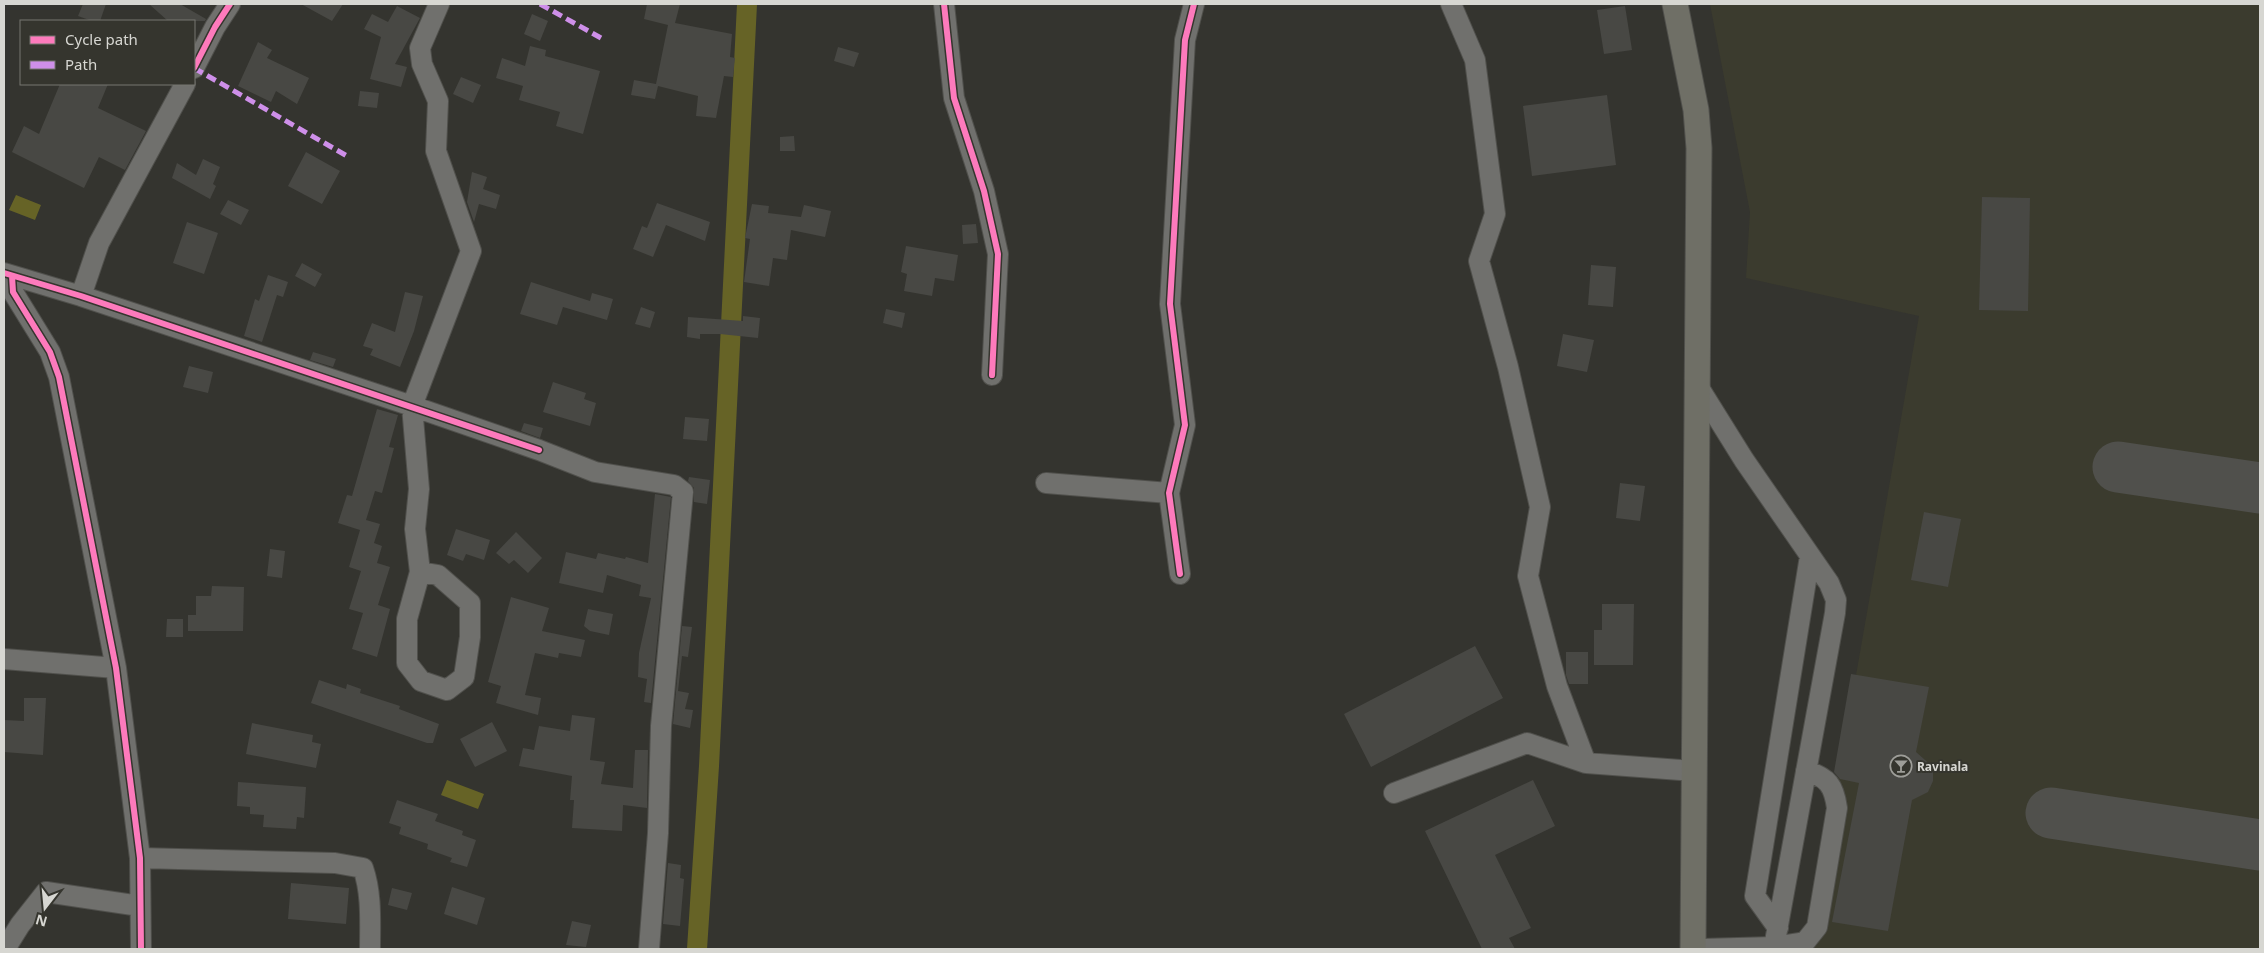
<svg xmlns="http://www.w3.org/2000/svg" width="2264" height="953" viewBox="0 0 2264 953" font-family="'Noto Sans',sans-serif">
  <rect width="100%" height="100%" fill="#34342f"/>
  <path fill="#3b3b2e" d="M 1710,4 L 2260,4 L 2260,949 L 1808,949 L 1919,316 L 1746,278 L 1750,212 Z"/>
  <path fill="#666326" d="M 16,195 L 41,205 L 35,220 L 9,210 Z
    M 447,780 L 484,794 L 478,809 L 441,795 Z"/>
  <g fill="none" stroke-linecap="round" stroke-linejoin="round">
    <path stroke="#666326" stroke-width="20" d="M 697,949 L 709,766 L 747,4"/>
    <path stroke="#50504c" stroke-width="51" d="M 2118,467 L 2260,488
      M 2051,813 L 2260,845"/>
  </g>
  <path fill="#484844" d="M 83,4 L 106,4 L 100,21 L 92,21 L 78,16 Z
    M 149,4 L 180,4 L 206,19 L 205,21 L 168,21 Z
    M 301,4 L 343,4 L 332,21 Z
    M 647,4 L 680,4 L 675,23 L 732,34 L 730,57 L 735,58 L 733,77 L 724,76 L 716,118 L 696,116 L 698,96 L 658,86 L 655,99 L 631,95 L 634,80 L 656,84 L 668,25 L 644,19 Z
    M 397,6 L 420,18 L 395,64 L 407,67 L 401,87 L 370,79 L 381,37 L 364,29 L 372,14 L 388,22 Z
    M 1625,6 L 1632,50 L 1604,54 L 1597,10 Z
    M 532,14 L 548,21 L 540,41 L 524,34 Z
    M 258,42 L 272,50 L 267,58 L 309,78 L 297,104 L 276,91 L 271,102 L 238,86 Z
    M 530,46 L 546,50 L 545,56 L 600,71 L 583,134 L 556,126 L 560,112 L 519,100 L 523,86 L 496,78 L 502,58 L 525,66 Z
    M 838,47 L 859,53 L 854,67 L 834,61 Z
    M 461,77 L 481,85 L 473,103 L 453,94 Z
    M 60,84 L 108,84 L 98,108 L 146,131 L 125,170 L 99,157 L 84,188 L 12,152 L 24,126 L 39,134 Z
    M 360,91 L 379,93 L 377,108 L 358,106 Z
    M 1607,95 L 1616,165 L 1532,176 L 1523,106 Z
    M 794,136 L 795,151 L 780,151 L 780,137 Z
    M 306,152 L 340,171 L 322,204 L 288,186 Z
    M 203,159 L 220,167 L 213,184 L 216,186 L 210,199 L 172,178 L 177,163 L 196,175 Z
    M 472,172 L 487,177 L 483,189 L 500,195 L 496,209 L 479,204 L 474,222 L 467,202 Z
    M 1982,197 L 2030,198 L 2028,311 L 1979,310 Z
    M 228,200 L 249,210 L 241,225 L 220,214 Z
    M 657,203 L 710,222 L 705,241 L 666,225 L 653,257 L 633,249 L 642,226 L 647,228 Z
    M 752,204 L 769,206 L 768,213 L 801,217 L 804,205 L 831,211 L 825,237 L 791,230 L 787,260 L 773,258 L 769,286 L 744,282 L 750,239 L 745,238 Z
    M 187,222 L 218,233 L 204,274 L 173,263 Z
    M 976,224 L 978,243 L 963,244 L 962,225 Z
    M 906,246 L 958,255 L 954,281 L 935,278 L 932,296 L 904,291 L 907,274 L 901,272 Z
    M 302,263 L 322,274 L 315,287 L 295,276 Z
    M 1591,265 L 1616,267 L 1613,307 L 1588,305 Z
    M 268,275 L 288,282 L 283,297 L 277,295 L 262,342 L 244,336 L 255,299 L 259,301 Z
    M 531,282 L 590,301 L 592,293 L 613,299 L 607,320 L 563,307 L 557,325 L 520,314 Z
    M 405,292 L 423,296 L 414,331 L 400,367 L 370,355 L 373,349 L 363,346 L 372,323 L 395,332 Z
    M 641,307 L 655,312 L 650,328 L 635,324 Z
    M 886,309 L 905,313 L 902,328 L 883,323 Z
    M 743,316 L 760,318 L 758,338 L 720,334 L 700,334 L 700,339 L 687,337 L 688,317 L 743,321 Z
    M 1563,334 L 1594,340 L 1587,372 L 1557,366 Z
    M 313,352 L 336,359 L 333,367 L 310,360 Z
    M 189,366 L 213,372 L 208,393 L 183,387 Z
    M 553,382 L 586,393 L 584,399 L 596,403 L 590,426 L 543,412 Z
    M 377,409 L 398,415 L 389,447 L 394,448 L 382,493 L 375,491 L 366,520 L 380,524 L 374,543 L 382,546 L 377,563 L 390,567 L 378,605 L 390,609 L 377,657 L 352,649 L 363,613 L 349,609 L 361,571 L 349,567 L 360,530 L 338,523 L 347,495 L 352,496 Z
    M 685,417 L 709,419 L 707,441 L 683,439 Z
    M 524,423 L 543,428 L 540,438 L 521,431 Z
    M 689,477 L 710,480 L 707,504 L 694,502 L 694,488 L 688,481 Z
    M 1620,483 L 1645,486 L 1640,521 L 1616,518 Z
    M 655,494 L 671,497 L 651,703 L 644,702 L 647,679 L 638,677 L 639,653 L 651,598 L 639,596 L 641,585 L 607,575 L 603,593 L 559,583 L 566,552 L 596,559 L 598,553 L 625,559 L 626,557 L 648,563 Z
    M 1924,512 L 1961,519 L 1948,587 L 1911,580 Z
    M 456,529 L 490,540 L 484,560 L 466,554 L 463,561 L 447,555 Z
    M 516,532 L 542,558 L 528,573 L 514,560 L 509,564 L 496,553 Z
    M 270,549 L 285,551 L 282,578 L 267,576 Z
    M 212,586 L 244,587 L 243,631 L 188,631 L 188,615 L 196,615 L 196,596 L 211,596 Z
    M 511,597 L 549,608 L 542,631 L 585,640 L 581,657 L 559,653 L 558,658 L 535,653 L 525,695 L 541,698 L 538,715 L 496,703 L 501,686 L 488,682 Z
    M 1602,604 L 1634,604 L 1633,665 L 1594,665 L 1594,630 L 1602,630 Z
    M 588,609 L 613,614 L 609,635 L 590,631 L 584,626 Z
    M 167,619 L 183,619 L 183,637 L 166,637 Z
    M 682,626 L 692,627 L 688,657 L 682,656 L 678,691 L 689,693 L 685,709 L 693,710 L 690,728 L 673,724 Z
    M 1475,646 L 1503,698 L 1371,767 L 1344,714 Z
    M 1566,652 L 1588,652 L 1588,684 L 1569,684 L 1566,675 Z
    M 1851,674 L 1929,687 L 1916,752 L 1933,767 L 1933,781 L 1928,792 L 1912,800 L 1888,931 L 1832,922 L 1859,783 L 1840,779 L 1834,772 Z
    M 319,680 L 346,689 L 347,684 L 361,689 L 360,693 L 400,706 L 399,709 L 439,724 L 433,743 L 427,743 L 311,703 Z
    M 24,698 L 46,698 L 43,755 L 4,752 L 4,720 L 24,721 Z
    M 572,715 L 595,718 L 590,760 L 605,762 L 601,784 L 633,788 L 635,750 L 648,750 L 647,808 L 623,805 L 622,831 L 572,828 L 574,800 L 570,800 L 572,776 L 519,766 L 523,748 L 534,750 L 539,726 L 570,731 Z
    M 492,722 L 507,751 L 475,767 L 460,739 Z
    M 252,723 L 313,735 L 312,742 L 321,744 L 316,768 L 246,754 Z
    M 1533,780 L 1555,826 L 1495,855 L 1531,928 L 1509,938 L 1515,949 L 1482,949 L 1425,831 Z
    M 238,782 L 306,787 L 304,818 L 297,817 L 296,829 L 263,827 L 264,815 L 250,814 L 250,807 L 237,806 Z
    M 397,800 L 438,814 L 435,821 L 463,831 L 462,835 L 476,840 L 467,867 L 450,862 L 452,858 L 427,849 L 428,844 L 399,834 L 401,827 L 389,823 Z
    M 668,863 L 681,865 L 680,878 L 684,879 L 680,926 L 663,924 Z
    M 291,883 L 349,888 L 346,924 L 288,919 Z
    M 452,887 L 485,898 L 477,925 L 444,914 Z
    M 392,888 L 412,893 L 407,910 L 388,905 Z
    M 572,921 L 591,925 L 586,947 L 566,945 Z"/>
  <g fill="none" stroke-linecap="round" stroke-linejoin="round">
    <g stroke="#50504c" stroke-width="22">
      <path id="minor" d="M 944,4 L 954,98 L 984,191 L 998,254 L 992,375
        M 1451,4 L 1475,60 L 1495,214 L 1479,261 L 1508,367 L 1540,507 L 1528,576 L 1557,686 L 1586,763
        M 194,68 L 215,27 L 230,4
        M 4,273 L 81,296 L 412,406 L 539,450 L 595,472 L 674,485 L 683,492 L 661,726 L 658,833 L 649,949
        M 12,276 L 13,292 L 50,352 L 59,377 L 116,668 L 140,858 L 141,949
        M 81,296 L 99,243 L 185,84
        M 1696,383 L 1744,460 L 1829,583 L 1836,600 L 1835,613 L 1774,947 L 1701,949
        M 1046,483 L 1169,493
        M 420,572 L 438,575 L 470,603 L 470,637 L 464,677 L 447,690 L 421,681 L 407,663 L 407,619 L 420,572 L 415,529 L 419,489 L 412,406 L 471,251 L 436,151 L 438,101 L 422,64 L 420,48 L 439,4
        M 1180,574 L 1169,493 L 1185,425 L 1170,304 L 1185,40 L 1194,4
        M 4,659 L 116,668
        M 1394,793 L 1527,743 L 1586,763 L 1694,771
        M 140,858 L 335,863 L 363,868 C 372,894 370,922 370,949
        M 1778,928 L 1755,896 L 1810,556
        M 1774,947 L 1805,942 L 1817,927 L 1837,808 C 1834,786 1828,777 1806,771
        M 5,949 L 20,925 L 46,892 L 140,906"/>
    </g>
    <g stroke="#50504c" stroke-width="27">
      <path id="major" d="M 1675,4 L 1696,110 L 1699,148 L 1693,949"/>
    </g>
    <use href="#minor" stroke="#70706d" stroke-width="20"/>
    <use href="#major" stroke="#6f6f66" stroke-width="25"/>
    <path stroke="#ce8fe9" stroke-width="5" stroke-dasharray="10 5" stroke-linecap="butt" d="M 540,4 L 601,38
      M 194,68 L 347,156"/>
    <g stroke="#35352e" stroke-width="9">
      <path id="cycleway" d="M 944,4 L 954,98 L 984,191 L 998,254 L 992,375
        M 194,68 L 215,27 L 230,4
        M 4,273 L 81,296 L 539,450
        M 12,276 L 13,292 L 50,352 L 59,377 L 116,668 L 140,858 L 141,949
        M 1180,574 L 1169,493 L 1185,425 L 1170,304 L 1185,40 L 1194,4"/>
    </g>
    <use href="#cycleway" stroke="#fd7abc" stroke-width="6"/>
  </g>
  <defs>
    <g id="bar-ring" transform="scale(1.125)"><circle r="9.5" fill="#35352e" stroke="#9e9e99" stroke-width="1.5"/><path d="M-6-5H6L.8 .8V4.5H3.5V6h-7V4.5H-.8V.8Z" fill="#9e9e99"/></g>
  </defs>
  <g fill-rule="evenodd">
    <use href="#bar-ring" x="1901" y="766"/>
  </g>
  <g text-anchor="middle" dominant-baseline="central" stroke-width="4" stroke-linejoin="round" paint-order="stroke">
    <g font-size="12" font-weight="bold" fill="#d7d7d2" stroke="#35352e" text-anchor="start">
      <text x="1917" y="766">Ravinala</text>
    </g>
  </g>
  <rect width="2264" height="953" fill="none" stroke="#d7d7d2" stroke-width="10"/>
  <rect x="20" y="20" width="175" height="65" fill="#35352e" stroke="#767670"/>
  <rect x="30" y="36" width="25" height="8" fill="#fd7abc" stroke="#767670"/>
  <text x="65" y="45" font-size="15" fill="#d7d7d2">Cycle path</text>
  <rect x="30" y="61" width="25" height="8" fill="#ce8fe9" stroke="#767670"/>
  <text x="65" y="70" font-size="15" fill="#d7d7d2">Path</text>
  <g transform="translate(45 908) rotate(196)" stroke="#35352e" stroke-width="4" paint-order="stroke">
  <path d="M0-4L9 19L0 12L-9 19Z" fill="#d7d7d2"/>
  <text y="-8" font-size="14" font-weight="bold" text-anchor="middle" fill="#d7d7d2">N</text>
  </g>
</svg>
